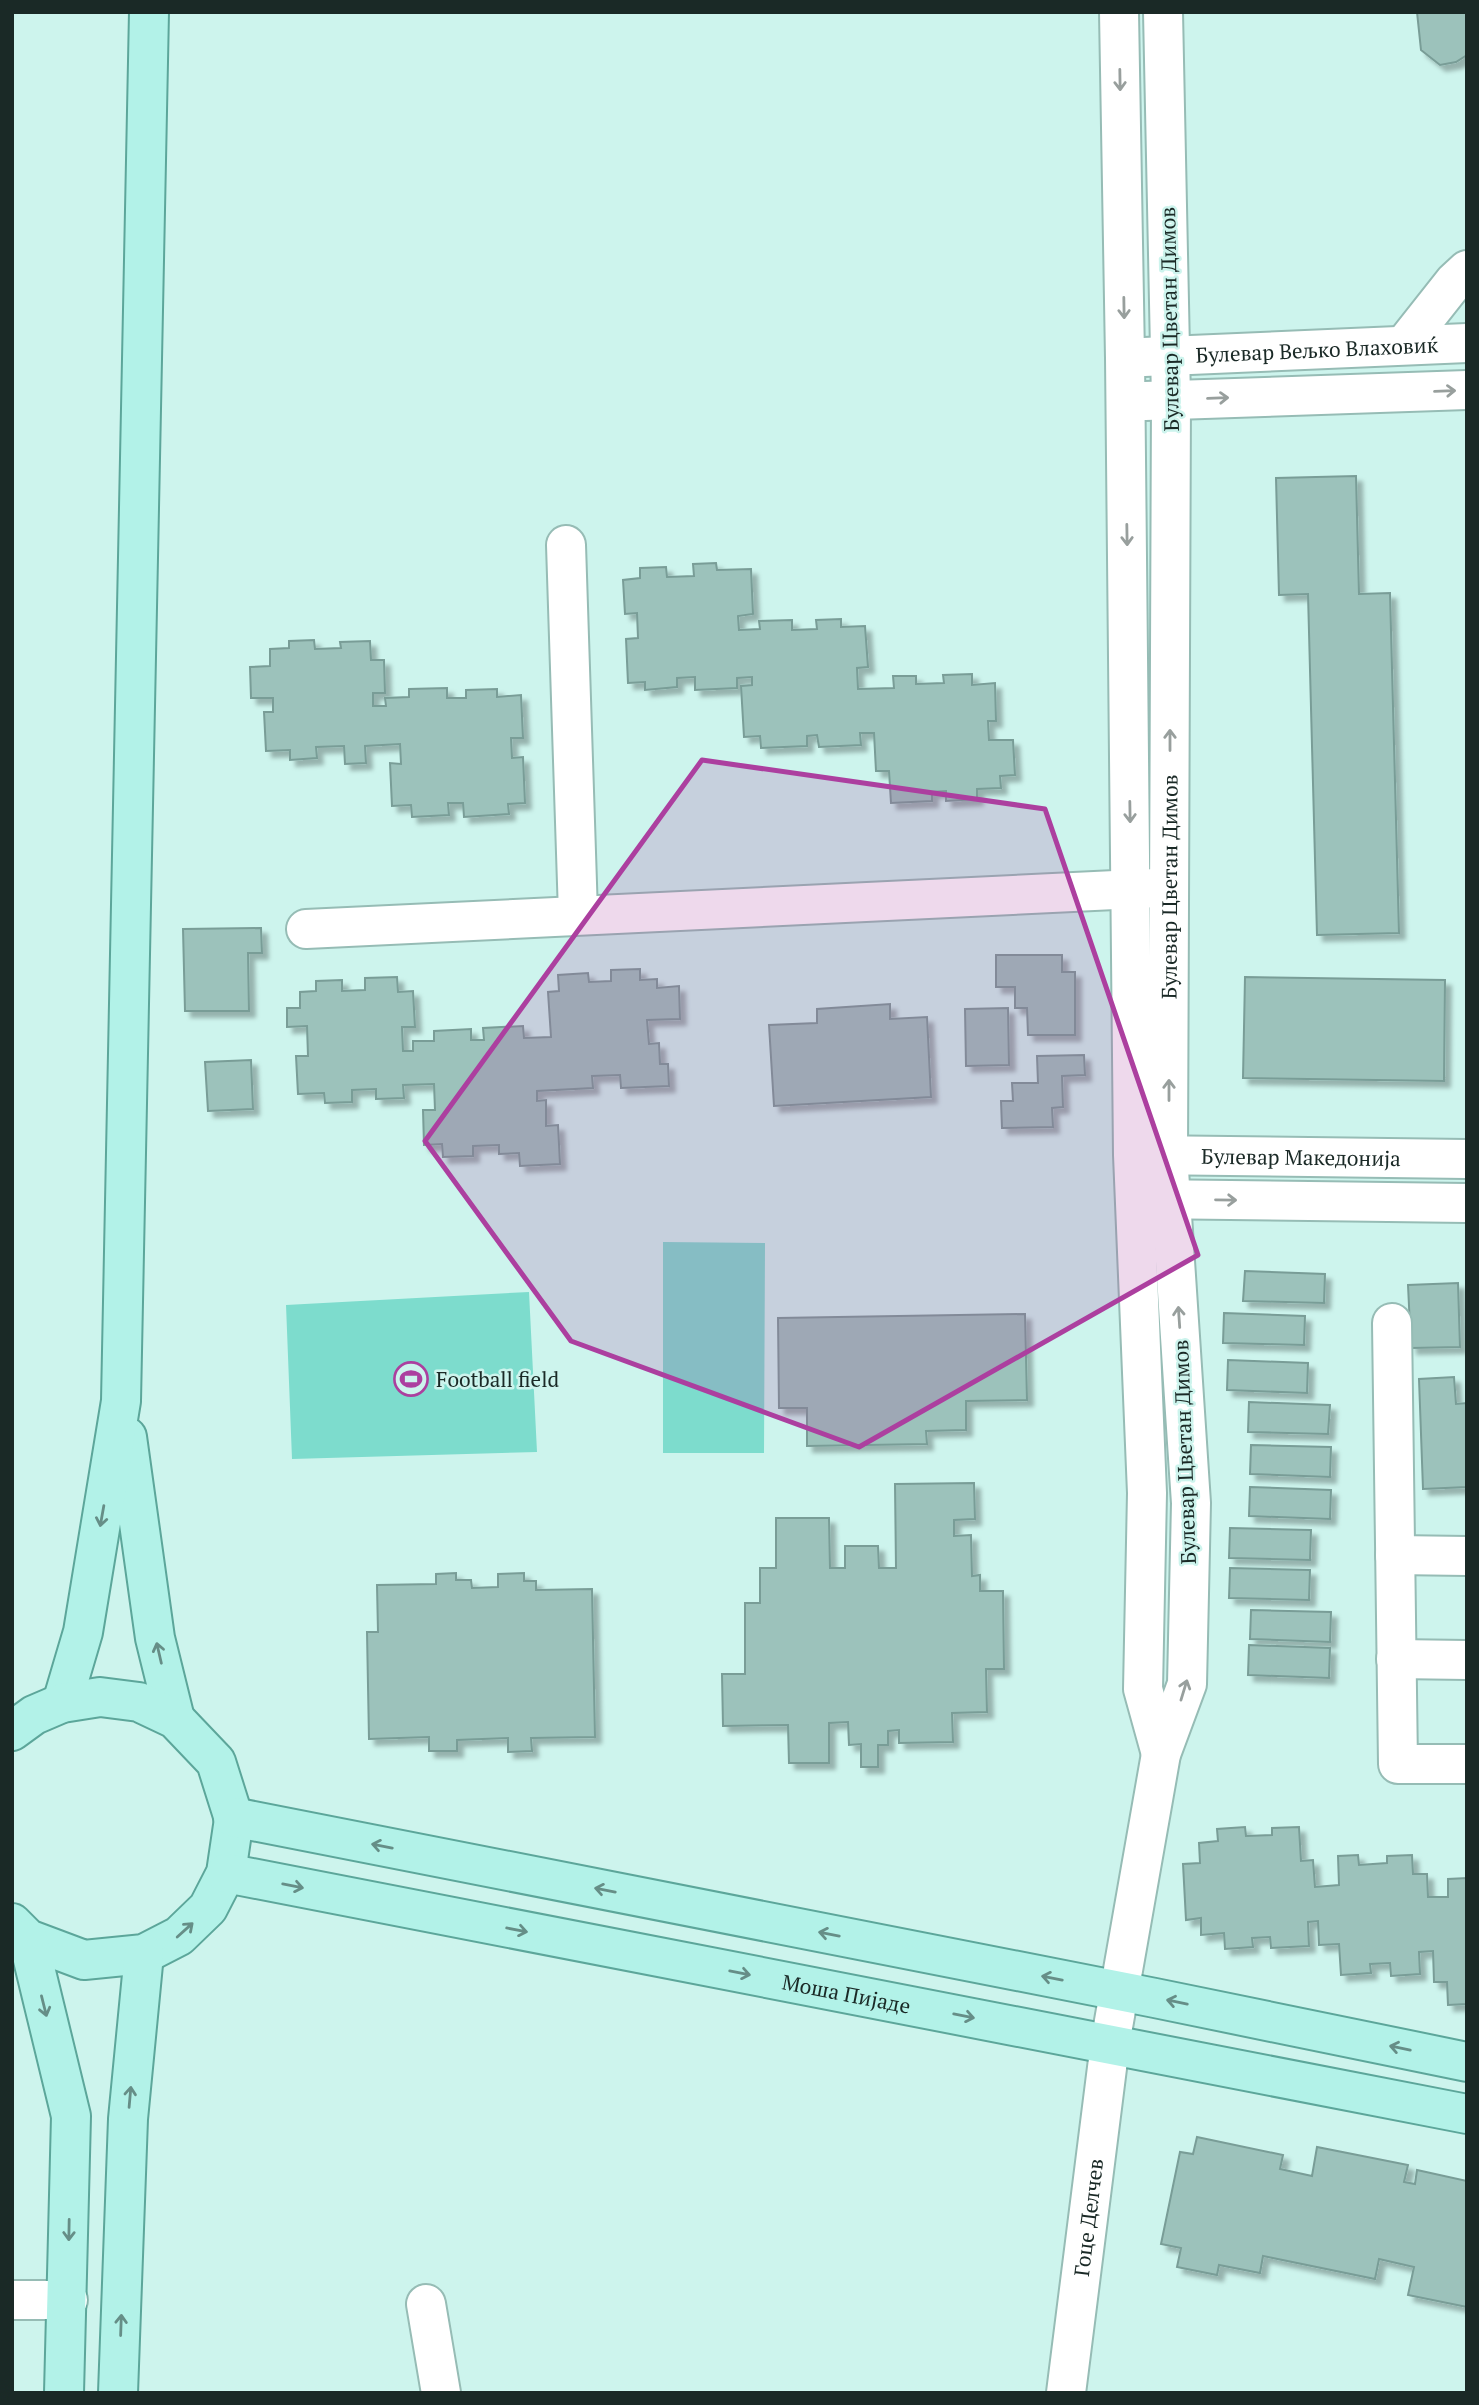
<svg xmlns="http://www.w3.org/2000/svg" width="1479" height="2405" viewBox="0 0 1479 2405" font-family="'PT Serif',serif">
  <defs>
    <filter id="shadow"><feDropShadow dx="6" dy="6" stdDeviation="2" flood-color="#0004"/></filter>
  </defs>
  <rect width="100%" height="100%" fill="#cdf4ed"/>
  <path fill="#7ddccd" d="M 663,1242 L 765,1243 L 764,1453 L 663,1453 Z
    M 529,1292 L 537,1452 L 292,1459 L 286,1305 Z"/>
  <path fill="#9cc2bb" stroke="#799d97" stroke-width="2" filter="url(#shadow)" d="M 1417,12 L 1467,12 L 1467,55 L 1456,62 L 1440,65 L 1421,50 Z
    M 1356,476 L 1359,594 L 1390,593 L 1399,933 L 1317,935 L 1308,594 L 1279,595 L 1276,478 Z
    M 716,563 L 717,570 L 751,569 L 753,614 L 738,616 L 739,630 L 760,629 L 759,621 L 792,620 L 792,630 L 817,629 L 816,620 L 841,619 L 841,627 L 865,626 L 868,667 L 857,668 L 858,689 L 894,688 L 893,676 L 916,676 L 916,684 L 944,683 L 943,675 L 972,674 L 972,685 L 995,683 L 996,721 L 988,721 L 989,740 L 1013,740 L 1015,775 L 1000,776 L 1001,788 L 977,789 L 977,799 L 946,801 L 946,791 L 932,792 L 932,801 L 891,803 L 889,771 L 876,771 L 874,733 L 860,733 L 861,745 L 819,747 L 817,735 L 807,736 L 807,746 L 761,748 L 760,736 L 744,737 L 741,686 L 752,685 L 752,677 L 737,678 L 737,688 L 695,690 L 695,677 L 677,678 L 677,687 L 645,690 L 645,682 L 628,683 L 626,639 L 638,638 L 637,613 L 625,614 L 623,580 L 640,578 L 640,568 L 666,567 L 667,577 L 694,576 L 693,564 Z
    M 314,640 L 315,649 L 341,648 L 340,642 L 370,641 L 371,660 L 384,660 L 385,693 L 373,693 L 373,706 L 386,706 L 385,698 L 409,697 L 409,689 L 447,688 L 447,698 L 466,698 L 466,690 L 497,689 L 497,697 L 521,695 L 523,738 L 511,738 L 512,758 L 523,757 L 525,803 L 508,804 L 509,814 L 464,817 L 463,803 L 448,803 L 449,815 L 412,817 L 411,805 L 392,806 L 390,763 L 401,764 L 400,744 L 365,746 L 366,763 L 345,764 L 344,746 L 316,747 L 317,758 L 290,760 L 290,750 L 266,751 L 264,712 L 273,712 L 273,698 L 251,698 L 250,667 L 270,666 L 270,649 L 289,648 L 289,641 Z
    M 261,928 L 262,953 L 248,953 L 249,1011 L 185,1011 L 183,929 Z
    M 996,955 L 1062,955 L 1062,972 L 1075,972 L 1075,1035 L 1028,1035 L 1027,1008 L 1015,1008 L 1015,987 L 996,987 Z
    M 640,969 L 640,980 L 657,979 L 657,988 L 679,986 L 680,1019 L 647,1020 L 649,1044 L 659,1043 L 660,1064 L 668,1064 L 669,1086 L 621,1088 L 620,1075 L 592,1076 L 593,1088 L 537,1091 L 537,1101 L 546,1100 L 546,1126 L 558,1125 L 560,1164 L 520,1166 L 519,1153 L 499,1154 L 499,1145 L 473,1146 L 473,1156 L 443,1157 L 442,1144 L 424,1145 L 423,1110 L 435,1110 L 434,1084 L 403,1085 L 404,1098 L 376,1099 L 376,1089 L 352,1090 L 352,1102 L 325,1103 L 324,1093 L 298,1094 L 296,1056 L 308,1056 L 307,1026 L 287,1027 L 287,1008 L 300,1008 L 300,992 L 316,991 L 316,981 L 342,980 L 342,991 L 365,990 L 365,978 L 397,977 L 398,992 L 413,991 L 415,1027 L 402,1027 L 403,1051 L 413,1051 L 413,1041 L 434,1041 L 434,1031 L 471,1029 L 471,1040 L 484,1040 L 483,1028 L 523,1026 L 524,1038 L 551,1037 L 548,992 L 559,991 L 558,975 L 588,973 L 589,982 L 611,981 L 611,970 Z
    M 1245,977 L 1445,980 L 1444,1081 L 1243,1078 Z
    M 890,1004 L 890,1019 L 927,1017 L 931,1097 L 774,1106 L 769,1025 L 817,1023 L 817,1009 Z
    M 1008,1008 L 1009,1065 L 966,1066 L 965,1009 Z
    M 1084,1055 L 1085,1075 L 1062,1076 L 1063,1107 L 1052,1108 L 1053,1127 L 1002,1128 L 1001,1101 L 1013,1101 L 1012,1083 L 1038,1083 L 1037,1056 Z
    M 251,1060 L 253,1109 L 208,1111 L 205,1062 Z
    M 1245,1271 L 1325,1274 L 1324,1303 L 1243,1301 Z
    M 1458,1283 L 1460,1347 L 1411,1348 L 1408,1285 Z
    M 1224,1313 L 1305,1316 L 1304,1345 L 1223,1343 Z
    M 1025,1314 L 1027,1400 L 966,1401 L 966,1430 L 926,1431 L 927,1444 L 807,1446 L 807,1408 L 779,1408 L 778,1318 Z
    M 1228,1360 L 1308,1363 L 1307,1393 L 1227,1390 Z
    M 1454,1377 L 1456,1404 L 1467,1403 L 1467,1487 L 1423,1489 L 1419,1379 Z
    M 1249,1402 L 1330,1405 L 1328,1434 L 1248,1432 Z
    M 1251,1445 L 1331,1447 L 1330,1477 L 1250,1474 Z
    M 974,1483 L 975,1519 L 954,1520 L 954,1536 L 971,1535 L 972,1576 L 980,1575 L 980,1591 L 1003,1591 L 1004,1669 L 986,1669 L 987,1712 L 952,1713 L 953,1742 L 899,1743 L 899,1730 L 888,1731 L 888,1745 L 878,1745 L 878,1767 L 861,1767 L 861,1744 L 849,1745 L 848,1722 L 829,1723 L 829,1763 L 789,1763 L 788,1725 L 723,1726 L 722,1674 L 745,1674 L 745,1603 L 760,1603 L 760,1568 L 776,1568 L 776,1518 L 829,1518 L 830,1568 L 845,1568 L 845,1546 L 878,1546 L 879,1568 L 896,1568 L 895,1484 Z
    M 1250,1487 L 1331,1490 L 1330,1519 L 1249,1516 Z
    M 1230,1528 L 1311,1530 L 1310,1560 L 1229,1558 Z
    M 1230,1568 L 1310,1570 L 1309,1600 L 1229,1598 Z
    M 456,1573 L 456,1580 L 471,1580 L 472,1588 L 498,1587 L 498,1574 L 524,1573 L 524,1581 L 536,1581 L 536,1590 L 592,1589 L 595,1737 L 531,1738 L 532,1751 L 508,1752 L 508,1738 L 457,1740 L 457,1751 L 429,1751 L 429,1737 L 369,1739 L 367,1632 L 378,1632 L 377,1585 L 436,1584 L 436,1574 Z
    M 1251,1610 L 1331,1612 L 1330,1642 L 1250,1639 Z
    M 1249,1645 L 1330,1648 L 1329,1678 L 1248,1675 Z
    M 1245,1827 L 1246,1836 L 1272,1835 L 1272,1828 L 1299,1827 L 1301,1861 L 1313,1860 L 1315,1887 L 1339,1885 L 1338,1856 L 1358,1855 L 1359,1865 L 1387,1863 L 1387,1856 L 1412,1855 L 1413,1874 L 1427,1874 L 1428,1897 L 1448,1897 L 1448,1879 L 1467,1878 L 1467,2004 L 1448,2005 L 1447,1982 L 1434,1982 L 1433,1951 L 1419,1952 L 1420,1974 L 1391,1976 L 1390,1963 L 1370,1964 L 1371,1973 L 1341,1975 L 1339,1944 L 1319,1945 L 1318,1921 L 1308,1922 L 1309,1946 L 1271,1948 L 1270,1937 L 1252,1938 L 1253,1947 L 1225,1949 L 1224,1933 L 1201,1935 L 1201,1918 L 1186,1920 L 1183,1864 L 1200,1863 L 1199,1843 L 1218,1841 L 1217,1829 Z
    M 1197,2137 L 1283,2155 L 1280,2169 L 1312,2176 L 1317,2147 L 1408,2165 L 1404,2182 L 1415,2184 L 1417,2170 L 1467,2181 L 1467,2307 L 1408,2295 L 1414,2267 L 1379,2259 L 1375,2279 L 1263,2256 L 1260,2273 L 1219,2265 L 1217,2275 L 1177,2267 L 1181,2248 L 1161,2244 L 1180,2152 L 1193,2154 Z"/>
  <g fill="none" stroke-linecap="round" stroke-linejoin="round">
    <g stroke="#96bcb5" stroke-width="42">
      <g id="minor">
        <path d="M 1119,12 L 1125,358 L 1133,1155 L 1147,1493 L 1143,1689 L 1161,1754"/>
        <path d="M 1405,344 L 1454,282 L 1467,270"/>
        <path id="s1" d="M 1144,357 L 1467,343"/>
        <path d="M 1145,401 L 1467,390"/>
        <path d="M 566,545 L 578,914"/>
        <path d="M 306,929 L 1157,888"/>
        <path id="s2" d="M 1143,1155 L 1467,1159"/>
        <path d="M 1146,1199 L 1467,1203"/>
        <path d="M 1392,1323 L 1398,1764 L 1467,1764"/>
        <path d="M 1395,1555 L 1467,1556"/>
        <path d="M 1396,1659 L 1467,1660"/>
        <path d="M 12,2300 L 68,2300"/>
        <path d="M 426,2304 L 441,2393"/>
        <path id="s3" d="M 1066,2393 L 1110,2044 L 1161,1754 L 1187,1684 L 1191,1503 L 1168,1155 L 1171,399 L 1163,12"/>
      </g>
    </g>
    <g stroke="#5ca69a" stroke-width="42">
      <g id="major">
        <path d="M 127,1437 L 155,1638 L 175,1719"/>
        <path d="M 62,1703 L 83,1632 L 121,1401 L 149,12"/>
        <path d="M 12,1731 L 34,1715 L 62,1703 L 100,1697 L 139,1702 L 175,1719 L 216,1762 L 234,1819 L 226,1873 L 208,1908 L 179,1936 L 144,1954 L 84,1960 L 28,1939 L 12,1923"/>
        <path d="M 233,1817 L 1155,1998 L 1467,2062"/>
        <path id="s4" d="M 226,1873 L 1467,2114"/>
        <path d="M 28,1939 L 71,2116 L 64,2393"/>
        <path d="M 118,2393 L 128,2119 L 144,1954"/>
      </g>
    </g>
    <use href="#minor" stroke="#fff" stroke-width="38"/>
    <use href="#major" stroke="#b2f2e8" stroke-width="38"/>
  </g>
  <defs><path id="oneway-shaft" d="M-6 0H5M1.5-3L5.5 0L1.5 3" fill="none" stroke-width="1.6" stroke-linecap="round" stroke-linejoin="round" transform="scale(1.75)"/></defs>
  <g stroke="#989f9d">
    <use href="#oneway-shaft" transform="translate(1120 80) rotate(89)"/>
    <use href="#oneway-shaft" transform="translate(1124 308) rotate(89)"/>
    <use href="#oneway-shaft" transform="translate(1445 391) rotate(-2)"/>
    <use href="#oneway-shaft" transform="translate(1218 398) rotate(-2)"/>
    <use href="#oneway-shaft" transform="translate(1127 535) rotate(89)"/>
    <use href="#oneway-shaft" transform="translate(1170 740) rotate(-90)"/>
    <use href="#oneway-shaft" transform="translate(1130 812) rotate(89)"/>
    <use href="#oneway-shaft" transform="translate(1169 1090) rotate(-90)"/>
    <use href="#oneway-shaft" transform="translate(1226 1200) rotate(1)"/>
    <use href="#oneway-shaft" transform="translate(1179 1317) rotate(-94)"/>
    <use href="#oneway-shaft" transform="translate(1184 1690) rotate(-73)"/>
  </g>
  <g stroke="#668e87">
    <use href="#oneway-shaft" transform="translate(102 1516) rotate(100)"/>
    <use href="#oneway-shaft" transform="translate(159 1653) rotate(-103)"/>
    <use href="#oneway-shaft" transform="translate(382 1846) rotate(-169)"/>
    <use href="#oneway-shaft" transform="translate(293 1886) rotate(11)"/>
    <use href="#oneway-shaft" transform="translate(605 1890) rotate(-169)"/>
    <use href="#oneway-shaft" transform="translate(185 1930) rotate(-42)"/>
    <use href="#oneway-shaft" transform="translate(517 1930) rotate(11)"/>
    <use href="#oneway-shaft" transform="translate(829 1934) rotate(-169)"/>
    <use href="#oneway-shaft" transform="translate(740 1973) rotate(11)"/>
    <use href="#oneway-shaft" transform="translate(1052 1978) rotate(-169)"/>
    <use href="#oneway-shaft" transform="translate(1177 2002) rotate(-168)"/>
    <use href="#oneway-shaft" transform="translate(44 2006) rotate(76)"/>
    <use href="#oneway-shaft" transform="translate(964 2016) rotate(11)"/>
    <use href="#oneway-shaft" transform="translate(1400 2048) rotate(-168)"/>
    <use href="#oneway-shaft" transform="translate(130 2097) rotate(-85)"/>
    <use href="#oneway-shaft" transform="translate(69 2230) rotate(91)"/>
    <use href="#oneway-shaft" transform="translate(121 2325) rotate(-88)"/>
  </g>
  <path fill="#ac3f9f" fill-opacity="0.2" stroke="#ac3f9f" stroke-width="5" stroke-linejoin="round" d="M 702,760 L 1045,809 L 1198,1255 L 859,1447 L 571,1341 L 425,1141 Z"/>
  <defs>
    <g id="stadium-ring" transform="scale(1.75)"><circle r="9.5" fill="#cdf4ed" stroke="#ac3f9f" stroke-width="1.5"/><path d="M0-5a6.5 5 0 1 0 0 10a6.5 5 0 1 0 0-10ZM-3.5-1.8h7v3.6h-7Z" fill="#ac3f9f"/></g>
  </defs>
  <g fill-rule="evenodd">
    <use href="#stadium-ring" x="411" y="1379"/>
  </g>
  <g text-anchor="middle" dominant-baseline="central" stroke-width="5" stroke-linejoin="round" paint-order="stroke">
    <g font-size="21" fill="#1a2926" stroke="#cdf4ed">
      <text transform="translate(1169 319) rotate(-91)">Булевар Цветан Димов</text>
      <text stroke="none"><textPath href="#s1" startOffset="173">Булевар Вељко Влаховиќ</textPath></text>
      <text stroke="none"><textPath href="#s3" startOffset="1519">Булевар Цветан Димов</textPath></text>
      <text stroke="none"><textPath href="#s2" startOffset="158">Булевар Македонија</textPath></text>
      <text transform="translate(1184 1452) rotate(-92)">Булевар Цветан Димов</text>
      <text stroke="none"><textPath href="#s4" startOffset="632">Моша Пијаде</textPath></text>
      <text stroke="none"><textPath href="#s3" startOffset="177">Гоце Делчев</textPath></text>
    </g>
    <g font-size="21" fill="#1a2926" stroke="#cdf4ed" text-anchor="start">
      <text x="436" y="1379">Football field</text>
    </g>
  </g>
  <rect width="1479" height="2405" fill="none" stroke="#1a2926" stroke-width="28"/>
</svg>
